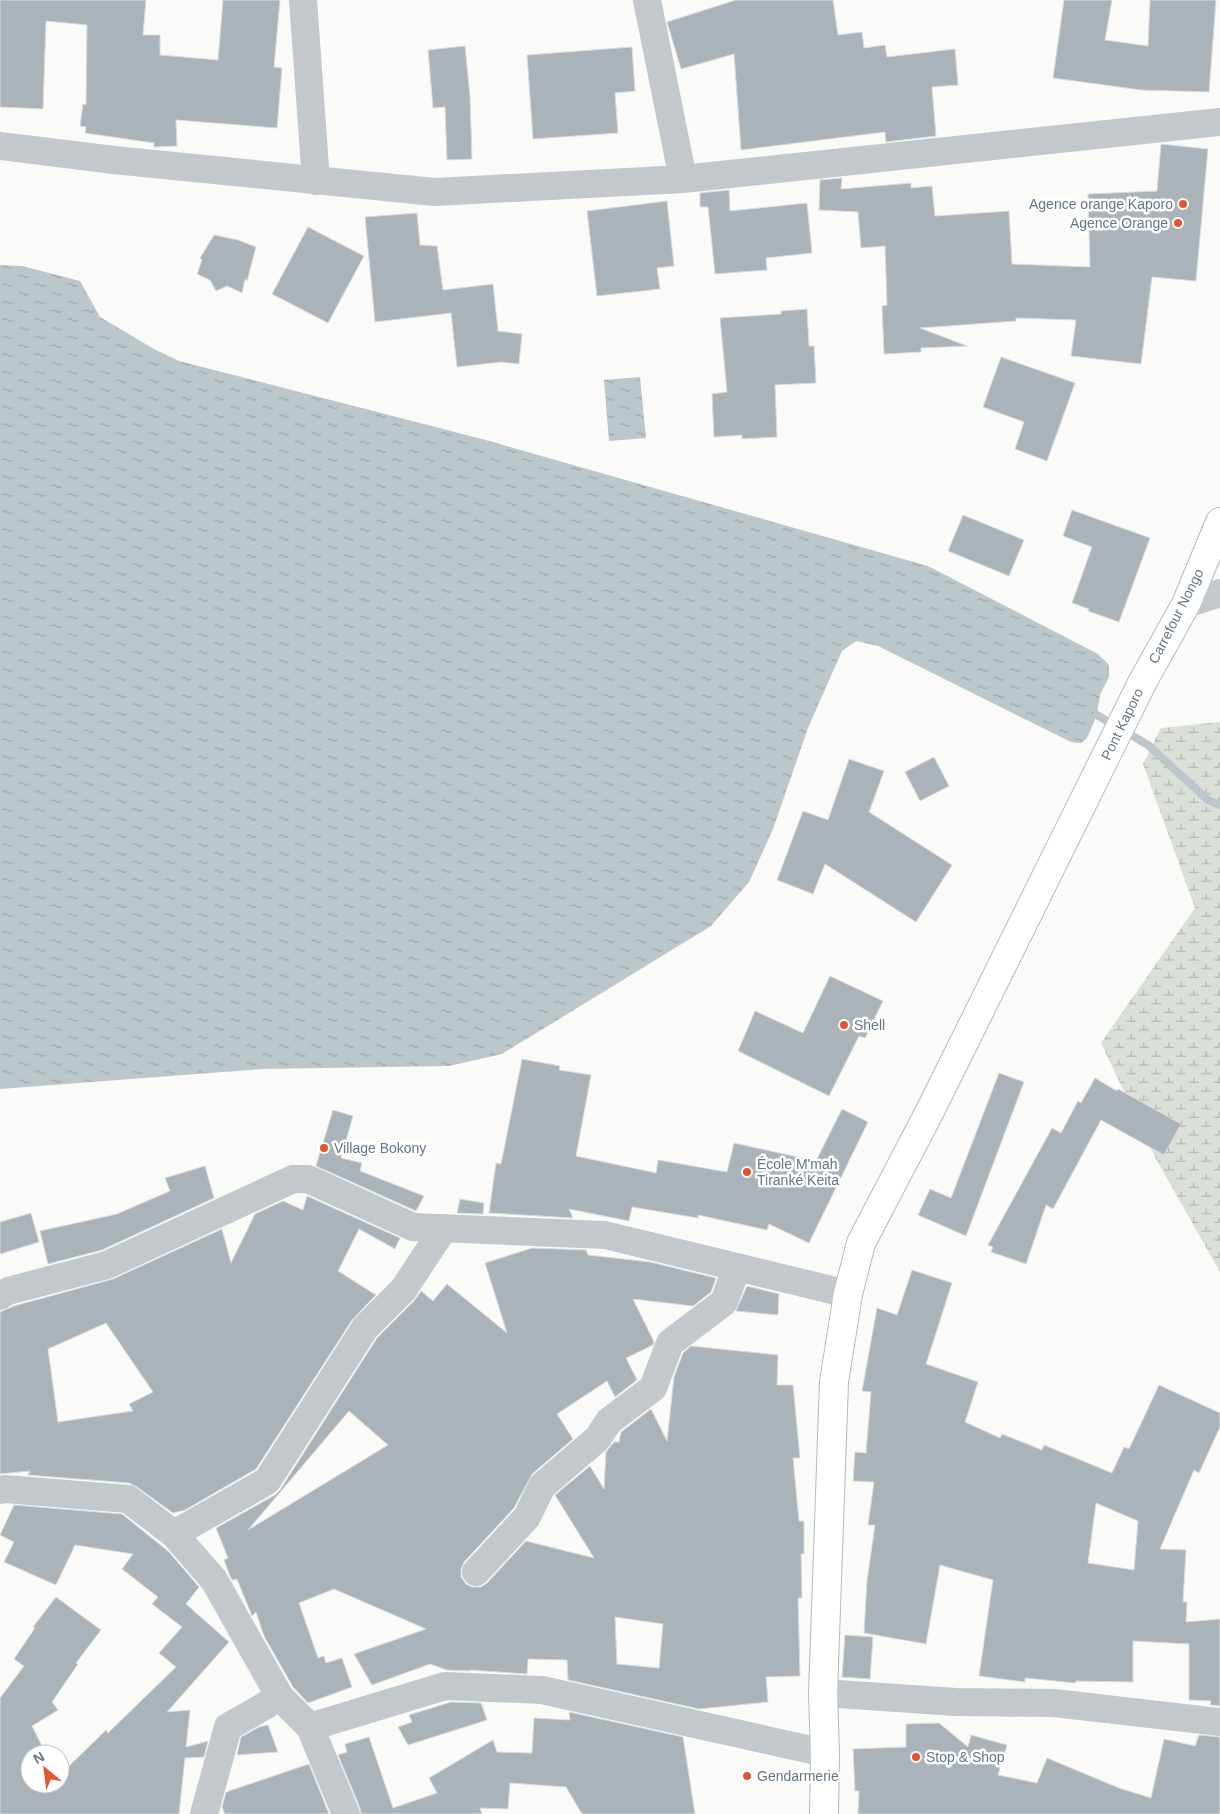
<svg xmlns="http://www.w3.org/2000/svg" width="1220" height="1814" viewBox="0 0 1220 1814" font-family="Helvetica,sans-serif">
  <defs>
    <pattern id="wetland-marsh" width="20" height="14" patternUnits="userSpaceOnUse" patternTransform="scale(1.25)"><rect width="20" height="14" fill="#dadfd7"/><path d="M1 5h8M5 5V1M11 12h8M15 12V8" fill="none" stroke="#b4b9b4"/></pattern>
    <pattern id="water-ripples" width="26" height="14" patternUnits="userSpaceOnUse" patternTransform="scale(1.25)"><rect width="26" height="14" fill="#bbc7cb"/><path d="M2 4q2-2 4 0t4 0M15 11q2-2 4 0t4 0" fill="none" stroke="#9ca6aa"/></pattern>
  </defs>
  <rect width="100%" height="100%" fill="#fafaf8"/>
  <path fill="url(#wetland-marsh)" d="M 1220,722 L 1220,1272 L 1156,1159 L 1101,1043 L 1195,908 L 1143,764 L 1161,728 Z"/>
  <path fill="url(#water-ripples)" d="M 0,265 L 22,266 L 80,281 L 100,317 L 154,349 L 179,361 L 482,439 L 928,566 L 1098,654 L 1109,665 L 1109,677 L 1100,695 L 1097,715 L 1087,738 L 1081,743 L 1071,742 L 878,646 L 856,641 L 842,651 L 808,728 L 773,829 L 749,882 L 711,926 L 502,1054 L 449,1066 L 262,1069 L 0,1089 Z
    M 640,377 L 646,438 L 609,441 L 604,380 Z"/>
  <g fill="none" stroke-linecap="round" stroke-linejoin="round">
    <path stroke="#bbc7cb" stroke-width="8" d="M 1097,715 L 1148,745 L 1208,800 L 1220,805"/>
  </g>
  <path fill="#aab3b9" stroke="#dcdcda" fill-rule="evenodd" d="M 0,0 L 146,0 L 143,35 L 160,35 L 160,55 L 218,60 L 223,0 L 280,0 L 274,67 L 282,68 L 277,128 L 176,120 L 177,146 L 154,147 L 154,143 L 85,133 L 86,127 L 80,126 L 83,104 L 86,105 L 87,25 L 46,21 L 43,109 L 0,107 Z
    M 736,0 L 833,0 L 838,35 L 862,32 L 864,48 L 885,45 L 887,57 L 955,49 L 958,85 L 932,87 L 936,136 L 886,142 L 885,132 L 741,150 L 734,54 L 681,69 L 667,22 Z
    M 1064,0 L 1112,0 L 1105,40 L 1148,46 L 1150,0 L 1216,0 L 1209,92 L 1141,90 L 1053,78 Z
    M 465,46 L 470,96 L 472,159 L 447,160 L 445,107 L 433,108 L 428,50 Z
    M 632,47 L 635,91 L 615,93 L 618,133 L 533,139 L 527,55 Z
    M 1161,144 L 1208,149 L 1196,281 L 1152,277 L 1141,364 L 1071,356 L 1076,320 L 1016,318 L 1016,321 L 920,328 L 967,346 L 921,348 L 921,352 L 884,354 L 882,306 L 887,305 L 885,246 L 861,248 L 858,212 L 819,210 L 820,180 L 842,178 L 841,189 L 911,183 L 911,188 L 932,186 L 935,216 L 1009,211 L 1012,264 L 1090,267 L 1088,194 L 1157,191 Z
    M 729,190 L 730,211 L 807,203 L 812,253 L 766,258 L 767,270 L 715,274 L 708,207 L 700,207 L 700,193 Z
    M 667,201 L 674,266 L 657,268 L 660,289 L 597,296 L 587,211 Z
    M 417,213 L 420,245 L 437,246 L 443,290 L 493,284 L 498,331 L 522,334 L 519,364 L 501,362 L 457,367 L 451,313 L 375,322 L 365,217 Z
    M 308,227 L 364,256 L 328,323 L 272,294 Z
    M 214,235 L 238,240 L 256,247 L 247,281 L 245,279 L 242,293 L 227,286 L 216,291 L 210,280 L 197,274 L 202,260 L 200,258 Z
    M 807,309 L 809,346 L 814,346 L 816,383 L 775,385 L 777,437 L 742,439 L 742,435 L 714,437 L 712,394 L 727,392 L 720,318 L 781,314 L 781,311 Z
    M 1001,357 L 1075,383 L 1047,461 L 1015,449 L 1024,422 L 983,407 Z
    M 1072,510 L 1150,538 L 1119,622 L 1088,611 L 1089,609 L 1072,603 L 1092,547 L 1063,536 Z
    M 963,515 L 1024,540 L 1009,576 L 948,551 Z
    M 934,757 L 949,786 L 920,801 L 905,772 Z
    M 849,759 L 884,771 L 869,812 L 952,865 L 916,922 L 825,864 L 813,894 L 777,880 L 803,811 L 828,820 Z
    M 830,976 L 883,1001 L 865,1038 L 859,1036 L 829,1096 L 738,1051 L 755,1011 L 803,1033 Z
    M 522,1059 L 560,1066 L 559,1070 L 591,1075 L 576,1156 L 656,1173 L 658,1160 L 727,1172 L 734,1143 L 816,1161 L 842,1109 L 868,1122 L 809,1243 L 769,1224 L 767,1230 L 698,1215 L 698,1218 L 632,1207 L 629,1221 L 569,1209 L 573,1218 L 489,1213 L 496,1163 L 501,1164 Z
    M 999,1073 L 1024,1082 L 966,1236 L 918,1215 L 930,1189 L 951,1198 Z
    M 1095,1078 L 1117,1091 L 1118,1089 L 1181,1124 L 1164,1155 L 1101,1120 L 1053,1209 L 1046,1205 L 1026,1264 L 991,1252 L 993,1247 L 988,1245 L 1052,1128 L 1061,1133 L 1078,1101 L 1081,1103 Z
    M 333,1110 L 353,1116 L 341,1158 L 362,1163 L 360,1171 L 424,1196 L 416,1211 L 316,1166 Z
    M 205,1166 L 214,1198 L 102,1250 L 48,1264 L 40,1231 L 117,1214 L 170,1191 L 165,1178 Z
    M 307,1196 L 400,1238 L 395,1249 L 359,1229 L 338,1271 L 376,1295 L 352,1320 L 256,1469 L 185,1510 L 173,1513 L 137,1487 L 129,1483 L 28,1475 L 30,1471 L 0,1474 L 0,1312 L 14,1306 L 113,1279 L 222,1229 L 231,1263 L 255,1214 L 283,1201 L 303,1210 ZM 106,1323 L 153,1392 L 129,1404 L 133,1411 L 58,1422 L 48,1349 Z
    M 460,1199 L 484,1203 L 483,1214 L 457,1213 Z
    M 31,1213 L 39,1242 L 0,1254 L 0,1222 Z
    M 532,1248 L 586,1250 L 588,1255 L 650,1262 L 716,1278 L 711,1292 L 693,1306 L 633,1299 L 654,1342 L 653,1345 L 626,1358 L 637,1380 L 615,1397 L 607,1381 L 557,1414 L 573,1439 L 532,1474 L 514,1508 L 464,1562 L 461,1569 L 461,1577 L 466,1584 L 472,1587 L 481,1587 L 487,1583 L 526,1541 L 594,1558 L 555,1495 L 590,1466 L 604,1489 L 606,1452 L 614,1442 L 619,1442 L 621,1432 L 651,1409 L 667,1441 L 674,1377 L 683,1353 L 691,1346 L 778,1355 L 777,1385 L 793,1385 L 800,1458 L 793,1458 L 799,1521 L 804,1521 L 804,1554 L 801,1554 L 802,1598 L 798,1598 L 800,1676 L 766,1677 L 768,1702 L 699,1709 L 568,1680 L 567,1660 L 528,1659 L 527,1674 L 470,1670 L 470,1671 L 447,1670 L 430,1664 L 372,1685 L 354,1654 L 426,1629 L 334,1589 L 299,1603 L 318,1658 L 324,1656 L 326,1663 L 342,1658 L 352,1687 L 308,1703 L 293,1687 L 264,1636 L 256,1612 L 252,1616 L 237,1579 L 232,1580 L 230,1576 L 224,1560 L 228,1558 L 216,1528 L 275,1495 L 280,1490 L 377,1338 L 414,1301 L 421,1291 L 433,1301 L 447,1284 L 507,1333 L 485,1263 ZM 349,1411 L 388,1445 L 248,1530 ZM 615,1617 L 663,1624 L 659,1668 L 617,1664 Z
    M 912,1270 L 952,1283 L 926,1364 L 978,1382 L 965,1422 L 1000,1438 L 1002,1434 L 1042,1450 L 1044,1445 L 1112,1473 L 1124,1447 L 1129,1449 L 1159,1385 L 1220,1413 L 1220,1427 L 1199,1473 L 1194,1470 L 1160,1549 L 1186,1550 L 1183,1602 L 1187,1602 L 1186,1622 L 1220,1619 L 1220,1706 L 1210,1705 L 1211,1701 L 1189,1700 L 1189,1644 L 1133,1641 L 1133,1682 L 1076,1681 L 1075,1683 L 1025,1678 L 1025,1682 L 979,1676 L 993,1580 L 940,1565 L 926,1644 L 864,1633 L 867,1581 L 875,1525 L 868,1525 L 874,1482 L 853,1481 L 855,1452 L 866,1453 L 871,1392 L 862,1391 L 877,1308 L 897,1315 ZM 1096,1503 L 1138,1521 L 1134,1570 L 1088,1563 Z
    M 747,1286 L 779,1294 L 778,1315 L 736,1311 Z
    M 14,1505 L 122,1514 L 169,1552 L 199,1587 L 186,1604 L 229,1642 L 167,1712 L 190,1710 L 186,1747 L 208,1741 L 204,1757 L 185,1758 L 179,1814 L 0,1814 L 0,1698 L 24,1666 L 14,1659 L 35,1628 L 33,1627 L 56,1597 L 101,1630 L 76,1663 L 78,1664 L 52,1702 L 58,1710 L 32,1726 L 46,1754 L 30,1754 L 30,1784 L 60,1784 L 60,1775 L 106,1730 L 108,1733 L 176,1667 L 159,1653 L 182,1627 L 152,1604 L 158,1597 L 122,1569 L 133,1554 L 75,1545 L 56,1585 L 4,1562 L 14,1542 L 0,1535 Z
    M 845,1635 L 873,1637 L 870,1679 L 842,1677 Z
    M 451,1702 L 481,1703 L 487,1720 L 408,1745 L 398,1727 L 412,1722 L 409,1715 Z
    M 569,1712 L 683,1737 L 695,1814 L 582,1814 L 566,1787 L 510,1783 L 508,1809 L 480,1808 L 482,1814 L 361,1814 L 360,1808 L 338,1755 L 347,1752 L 345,1744 L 369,1737 L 393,1808 L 437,1793 L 429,1778 L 493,1740 L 497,1752 L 532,1753 L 534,1718 L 570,1720 Z
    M 939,1723 L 968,1747 L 971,1735 L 1007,1745 L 998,1775 L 1037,1783 L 1047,1758 L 1119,1788 L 1151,1798 L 1164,1739 L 1195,1746 L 1199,1735 L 1220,1737 L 1220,1814 L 858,1814 L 859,1791 L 855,1791 L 853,1749 L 906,1747 L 906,1724 Z
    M 268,1725 L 278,1752 L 237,1755 L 241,1737 L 259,1727 Z
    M 309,1764 L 329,1814 L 225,1814 L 222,1807 L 226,1792 Z"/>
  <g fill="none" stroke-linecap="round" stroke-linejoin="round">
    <g stroke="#b5babe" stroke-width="30">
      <path id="major" d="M 824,1814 L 825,1753 L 823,1693 L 834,1382 L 848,1294 L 861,1243 L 930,1111 L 1143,681 L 1186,604 L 1220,522"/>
    </g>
    <path stroke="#c3c8cc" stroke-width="28" d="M 303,0 L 316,181
      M 647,0 L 683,179
      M 0,146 L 114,160 L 435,192 L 683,179 L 1220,122
      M 1186,604 L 1220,593
      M 0,1296 L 8,1291 L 107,1265 L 293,1179 L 308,1179 L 413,1227 L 605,1235 L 848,1294
      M 0,1490 L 5,1489 L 128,1499 L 174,1534 L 214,1580 L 280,1697 L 310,1727 L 346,1814
      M 174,1534 L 267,1481 L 365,1328 L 403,1290 L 444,1228
      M 476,1572 L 527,1517 L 542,1486 L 597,1439 L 609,1421 L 653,1388 L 670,1343 L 724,1302 L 737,1267
      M 823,1693 L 956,1702 L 1054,1703 L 1220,1722
      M 310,1727 L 445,1686 L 542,1690 L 825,1753
      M 204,1814 L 228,1727 L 280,1697"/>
    <use href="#major" stroke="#fff" stroke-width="28"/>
  </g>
  <g fill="#e4572e" stroke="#fff" stroke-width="2">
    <circle cx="1183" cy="204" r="5"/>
    <circle cx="1178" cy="223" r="5"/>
    <circle cx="844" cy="1025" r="5"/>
    <circle cx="324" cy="1148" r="5"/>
    <circle cx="747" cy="1172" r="5"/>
    <circle cx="916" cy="1757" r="5"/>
    <circle cx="747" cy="1776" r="5"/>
  </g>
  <g text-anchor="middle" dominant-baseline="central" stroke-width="5" stroke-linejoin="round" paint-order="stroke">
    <g font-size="14" fill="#657683" stroke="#fff" text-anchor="start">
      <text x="1173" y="204" text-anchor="end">Agence orange Kaporo</text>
      <text x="1168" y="223" text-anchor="end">Agence Orange</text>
      <text x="854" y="1025">Shell</text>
      <text x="334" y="1148">Village Bokony</text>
      <text x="757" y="1164">École M'mah<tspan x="757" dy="16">Tiranké Keita</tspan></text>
      <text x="926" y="1757">Stop &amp; Shop</text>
      <text x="757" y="1776">Gendarmerie</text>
    </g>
    <g font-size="14" fill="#657683" stroke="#fff">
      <text transform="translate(1176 616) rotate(-63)">Carrefour Nongo</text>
      <text transform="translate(1122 724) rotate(-64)">Pont Kaporo</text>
    </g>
  </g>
  <g transform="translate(45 1769) rotate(331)"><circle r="24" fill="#ffffff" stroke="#c1c8cd"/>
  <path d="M0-4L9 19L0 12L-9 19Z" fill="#e4572e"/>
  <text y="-8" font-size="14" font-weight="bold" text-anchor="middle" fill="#657683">N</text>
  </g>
</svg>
